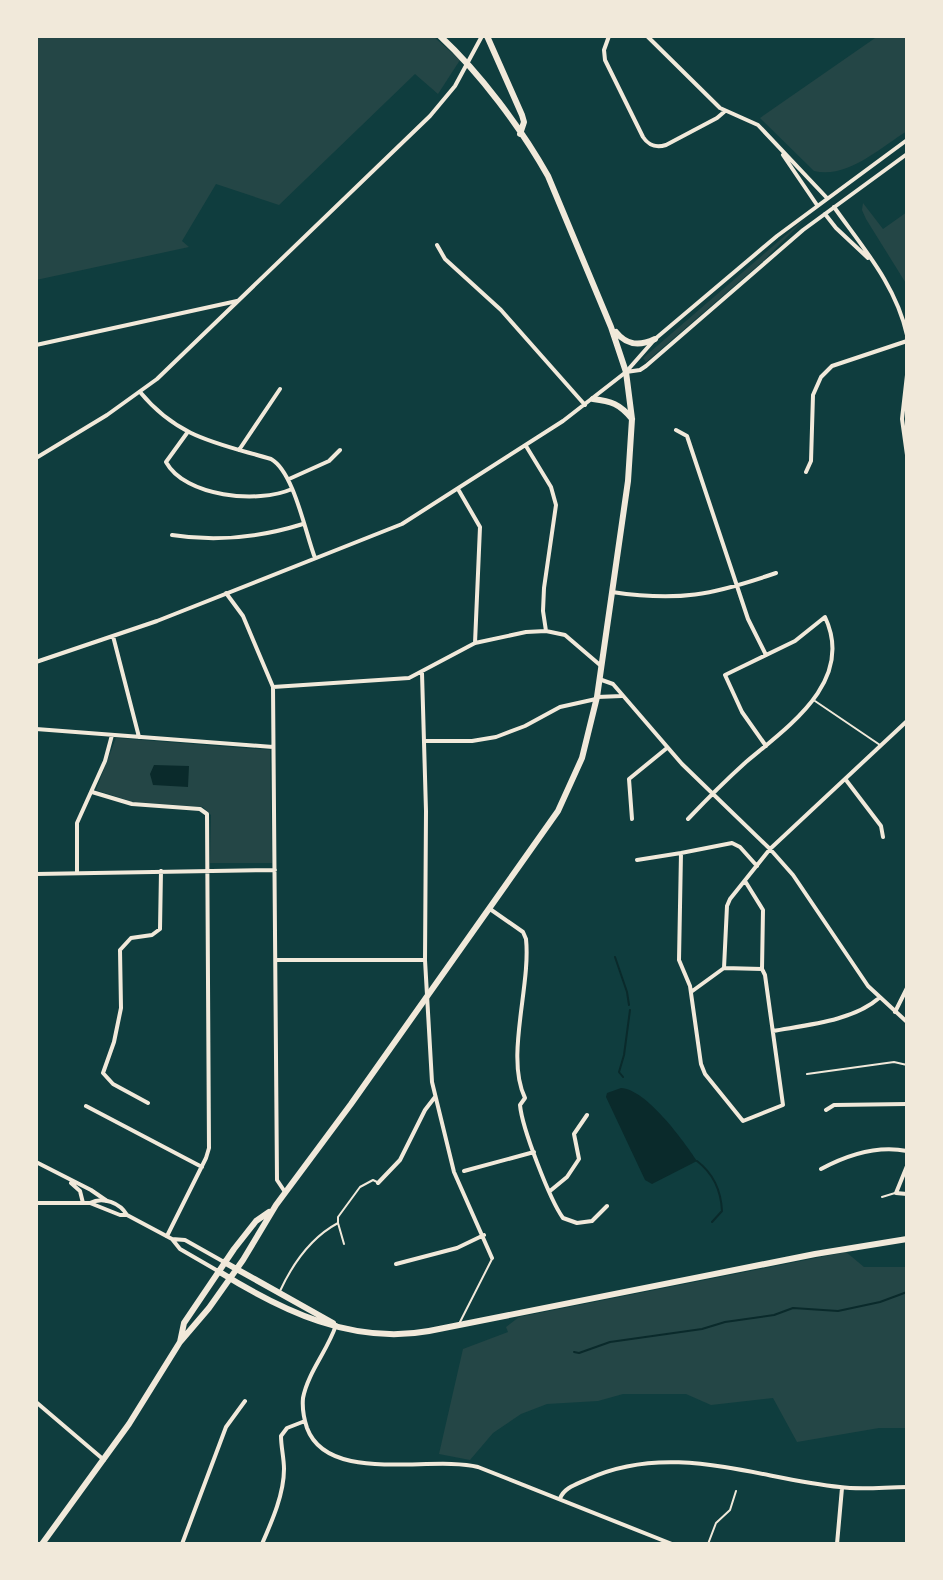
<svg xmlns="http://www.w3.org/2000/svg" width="943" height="1580" viewBox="0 0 943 1580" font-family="'Fira Sans Condensed',sans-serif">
  <rect width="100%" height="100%" fill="#0f3d3e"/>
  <path fill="#244646" d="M 36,36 L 433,36 L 460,60 L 438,94 L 415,74 L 279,205 L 216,184 L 182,241 L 189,247 L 36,280 Z
    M 878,36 L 907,36 L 907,131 C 880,148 847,179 814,171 L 760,118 Z
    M 863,203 L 883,229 L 907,212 L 907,285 L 866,219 L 862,210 Z
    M 808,216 L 762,262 L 646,362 L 643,358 Z
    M 116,738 L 270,750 L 272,863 L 210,863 L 211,815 L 203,807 L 133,802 L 96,790 Z
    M 846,1252 L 864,1267 L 907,1267 L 907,1428 L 879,1428 L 797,1442 L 773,1398 L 711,1405 L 686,1394 L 623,1394 L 598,1401 L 547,1404 L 521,1414 L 493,1433 L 470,1460 L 439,1454 L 463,1349 L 508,1332 L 506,1327 L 519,1317 Z"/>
  <path fill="#0a2a2b" d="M 154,765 L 189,766 L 188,787 L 153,785 L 150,774 Z
    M 621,1088 C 646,1089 684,1141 697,1161 L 652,1184 L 645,1180 L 606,1097 L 607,1093 Z"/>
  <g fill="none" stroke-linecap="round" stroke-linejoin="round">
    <path stroke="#0a2a2b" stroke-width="2" d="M 615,957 L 627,992 L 629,1005
      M 623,1077 L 619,1072 L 624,1055 L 630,1010
      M 697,1161 C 714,1174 721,1190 722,1211 L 712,1222
      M 574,1352 L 579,1353 L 610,1342 L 702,1329 L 725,1322 L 774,1315 L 793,1308 L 838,1311 L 880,1302 L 907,1292"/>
    <path stroke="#f1e9da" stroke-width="2" d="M 815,701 L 880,745
      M 807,1074 L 894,1062 L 907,1065
      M 882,1197 L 895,1193
      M 338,1223 L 344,1244
      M 280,1291 C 293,1263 310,1238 338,1223 L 338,1217 L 360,1187 L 373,1180 L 377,1182
      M 459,1324 L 492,1259
      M 708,1544 L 716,1523 L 730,1510 L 736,1491"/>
    <path stroke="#f1e9da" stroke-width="4" d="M 609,36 L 604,50 L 605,60 L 643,137 C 649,146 656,148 666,145 L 717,118 L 724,112
      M 647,36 L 720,108 L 758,125 L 827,198
      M 783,155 L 817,205
      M 834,207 C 863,248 896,285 907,335
      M 825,214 L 836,228 L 868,258
      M 437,245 L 445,259 L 501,310 L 585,405
      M 36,345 L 237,301
      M 907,375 L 902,419 L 907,455
      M 140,392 C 178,438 217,443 271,459 C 294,472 305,532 315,558
      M 676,430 L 687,436 L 748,619 L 766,655
      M 187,433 L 166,462 C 185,497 258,504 292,489
      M 526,446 L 551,487 L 556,505 L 544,588 L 543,611 L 546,631
      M 239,450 L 280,389
      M 806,472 L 811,461 L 813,395 L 821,377 L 832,366 L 907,341
      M 289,479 L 329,461 L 340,450
      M 458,489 L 480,527 L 475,643
      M 172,535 C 215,542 261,537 303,524
      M 612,592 C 679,602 712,595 776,573
      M 226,593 L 243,616 L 273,687 L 277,1180 L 285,1192
      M 113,636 L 139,737
      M 36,662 L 157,621 L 402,524 L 563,421 L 626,372
      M 422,673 L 426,811 L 425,960 L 432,1082 L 454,1172 L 492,1258
      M 599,679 L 613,684 L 682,764 L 770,849 L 793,875 L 868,986 L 907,1022
      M 273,687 L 409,678 L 475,643 L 526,632 L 546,631 L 565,635 L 600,665
      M 597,697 L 622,696
      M 36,729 L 273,747
      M 424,741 L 472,741 L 496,737 L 525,726 L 560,707 L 596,699
      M 846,780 L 881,826 L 883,837
      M 92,792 L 132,804 L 200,809 L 207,814 L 209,1148 L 206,1158 L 167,1236
      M 632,819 L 629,779 L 667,748
      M 688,819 C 707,799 726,780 746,762 C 789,726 855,681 825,617 L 795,641 L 725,675 L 742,712 L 766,746
      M 637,860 L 681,853
      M 77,872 L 77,823 L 105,761 L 112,735
      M 36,874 L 275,870
      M 745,881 L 763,910 L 762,969
      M 490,909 L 523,932 L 526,939 C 531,986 505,1057 525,1098 L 520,1105 C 522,1128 550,1200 563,1218 L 577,1223 L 592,1221 L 607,1206
      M 276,960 L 425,960
      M 724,968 L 727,906 L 730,899 L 770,849 L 907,721
      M 691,992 L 724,968 L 762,969 L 765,975 L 783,1105 L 743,1121 L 705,1074 L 701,1064 L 690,986 L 679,960 L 681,853 L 732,843 L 740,847 L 757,866
      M 895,1012 L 907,988
      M 773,1031 C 806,1025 853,1021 879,998
      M 148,1103 L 113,1084 L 103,1073 L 114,1042 L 121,1008 L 120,950 L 131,938 L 152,935 L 160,929 L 161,871
      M 86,1106 L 202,1167
      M 826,1110 L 834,1105 L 907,1104
      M 36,1162 L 91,1190 L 107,1201
      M 907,1166 L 896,1193 L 907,1194
      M 821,1169 C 847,1155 877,1145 907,1151
      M 464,1171 L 534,1152
      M 71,1183 L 80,1191 L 83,1203
      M 378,1183 L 400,1160 L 425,1110 L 435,1097
      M 550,1191 L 567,1177 L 579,1159 L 574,1134 L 587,1115
      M 396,1264 L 457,1248 L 484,1235
      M 336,1325 C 328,1350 308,1372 303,1398 C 302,1409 304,1419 307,1428 C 328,1485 431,1455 478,1467 L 672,1544
      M 36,1402 L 104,1460
      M 560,1499 C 563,1488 577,1484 588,1479 C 671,1441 755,1478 840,1487 C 861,1490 885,1487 907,1487
      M 182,1544 L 226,1427 L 245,1401
      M 262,1544 C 272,1521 284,1494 284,1469 C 284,1458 281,1447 281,1436 L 287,1428 L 305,1421
      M 837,1544 L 842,1488"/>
    <path stroke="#f1e9da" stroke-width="4" d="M 626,372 L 655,339 L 777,236 L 907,140
      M 626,372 L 640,370 L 646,366 L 803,230 L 907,154
      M 36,458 L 107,415 L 157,379 L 430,116 L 455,86 L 482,36
      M 36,1203 L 90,1203 L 120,1215 L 127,1215 L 172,1239 L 180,1249 L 218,1271
      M 90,1203 C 103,1196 120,1203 127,1215
      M 172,1239 L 185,1240 L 224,1262"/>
    <path stroke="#f1e9da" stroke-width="6" d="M 487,36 L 522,115 L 524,122 L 520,134
      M 616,332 C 627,346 640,346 655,339
      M 593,399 C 611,401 620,404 632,419
      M 224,1262 L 333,1323
      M 218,1271 C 282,1311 353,1345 429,1331 L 815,1254 L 907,1239
      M 180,1342 L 184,1323 L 234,1249 L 256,1221 L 269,1212
      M 42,1544 L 129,1424 L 180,1342 L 209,1308 L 243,1260 L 276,1205 L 351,1104 L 558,811 L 582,758 L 597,697 L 628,481 L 632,419 L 626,372 L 611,327 L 548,176 C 521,128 480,73 440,36"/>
  </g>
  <rect width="943" height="1580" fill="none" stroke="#f1e9da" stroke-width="76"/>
</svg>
